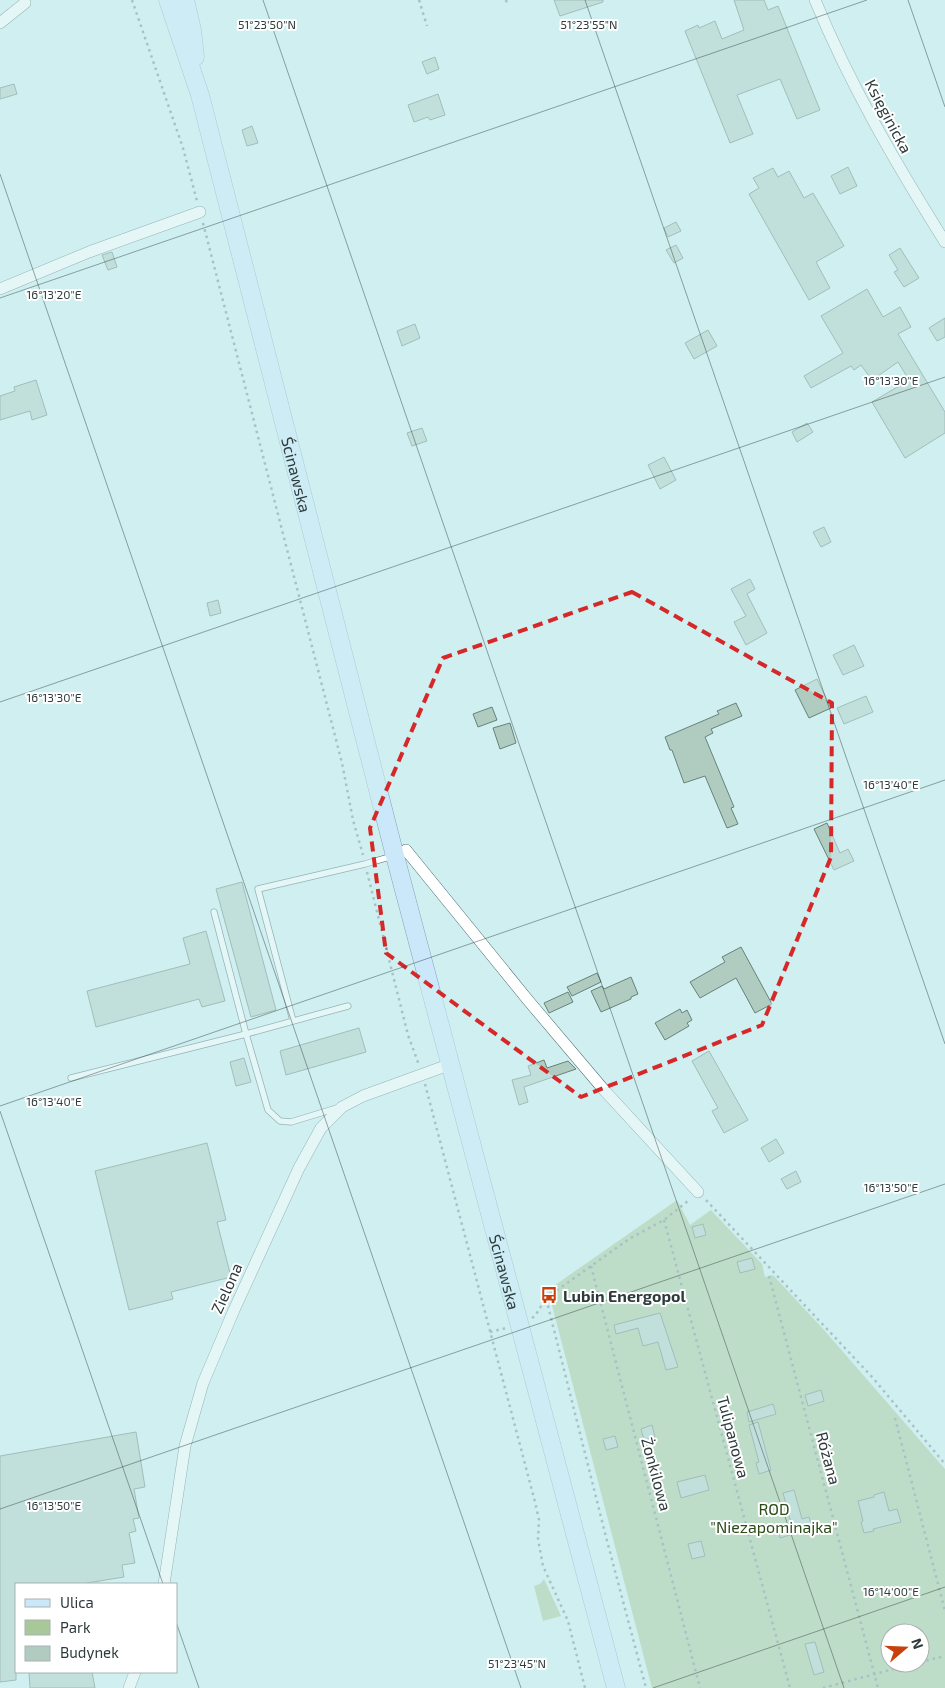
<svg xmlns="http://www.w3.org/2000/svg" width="945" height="1688" viewBox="0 0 945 1688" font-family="'Exo 2',sans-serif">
  <rect width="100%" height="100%" fill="#cfeff1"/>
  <path fill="#a8c899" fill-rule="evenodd" d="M 677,1200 L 690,1225 L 711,1210 L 762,1264 L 765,1277 L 773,1275 L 824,1330 L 945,1469 L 945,1688 L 652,1688 L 548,1290 ZM 890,1633 L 920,1633 L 920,1663 L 890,1663 Z
    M 544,1579 L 561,1616 L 543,1621 L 534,1586 L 540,1584 Z"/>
  <path fill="#b0ccc1" stroke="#688278" d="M 554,0 L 603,0 L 603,2 L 560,16 Z
    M 734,0 L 764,0 L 768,10 L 778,6 L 820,110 L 797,119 L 780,79 L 737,95 L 753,134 L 730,143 L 685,31 L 698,25 L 699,28 L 715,21 L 722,39 L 744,30 Z
    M 435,57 L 439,69 L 427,74 L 422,62 Z
    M 14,84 L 17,94 L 0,99 L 0,88 Z
    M 438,94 L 445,115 L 430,120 L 428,117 L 414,122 L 408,105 Z
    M 252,126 L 258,143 L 247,146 L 242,130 Z
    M 848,167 L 857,186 L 840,194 L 831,176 Z
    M 773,168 L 778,177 L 789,171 L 804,198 L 813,193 L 844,246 L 816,262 L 830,288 L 809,300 L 749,194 L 759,188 L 753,178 Z
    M 676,222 L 681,231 L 668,237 L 664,228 Z
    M 676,245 L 683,258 L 674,263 L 666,250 Z
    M 900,248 L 919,278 L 904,287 L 894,272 L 898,270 L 889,255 Z
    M 112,252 L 117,267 L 108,270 L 102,255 Z
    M 867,289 L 883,317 L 900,307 L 911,327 L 898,334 L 945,412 L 945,433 L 905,458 L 872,402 L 909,380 L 898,362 L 872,380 L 861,365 L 854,370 L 851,366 L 811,388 L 804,376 L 843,353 L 821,316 Z
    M 945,318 L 945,337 L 937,341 L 929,328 Z
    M 415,324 L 420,338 L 402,346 L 397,331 Z
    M 708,330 L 717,346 L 694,359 L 685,343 Z
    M 36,380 L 47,415 L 32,420 L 30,411 L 0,420 L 0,396 L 15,391 L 14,387 Z
    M 807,423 L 813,432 L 797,442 L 792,432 Z
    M 422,428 L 427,441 L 412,446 L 407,433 Z
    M 664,457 L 676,480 L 660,489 L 648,465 Z
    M 824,527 L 831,542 L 821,547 L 813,532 Z
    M 750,579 L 755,589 L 747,594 L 767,633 L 746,645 L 734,622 L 746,616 L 731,589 Z
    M 218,600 L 221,613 L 210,616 L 207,603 Z
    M 854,645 L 864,666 L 843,675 L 833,655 Z
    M 817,679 L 831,708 L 809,718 L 795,690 Z
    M 866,696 L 873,712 L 844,724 L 837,708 Z
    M 736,703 L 742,716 L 711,729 L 713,733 L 705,737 L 734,807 L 731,808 L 738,824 L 727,828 L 705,776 L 684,783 L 672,750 L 670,750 L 665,737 L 719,714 L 717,711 Z
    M 492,707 L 497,720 L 478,727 L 473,714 Z
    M 510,723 L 516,743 L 500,749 L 493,728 Z
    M 827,823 L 840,853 L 848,849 L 854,861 L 834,870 L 814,829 Z
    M 242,882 L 276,1010 L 251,1017 L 216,889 Z
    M 206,931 L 225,1001 L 202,1007 L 199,999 L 96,1027 L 87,991 L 190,964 L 183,938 Z
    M 741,947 L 772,1004 L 755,1013 L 736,978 L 700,998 L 690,982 L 725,962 L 722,957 Z
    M 597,973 L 601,982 L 572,996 L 567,987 Z
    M 631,977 L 638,994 L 631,997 L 631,999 L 601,1012 L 591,991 L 602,986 L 604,989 Z
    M 568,992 L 573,1002 L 549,1013 L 544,1003 Z
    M 680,1009 L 682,1013 L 687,1010 L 692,1020 L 687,1023 L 689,1026 L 665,1040 L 655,1023 Z
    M 359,1028 L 366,1052 L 286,1075 L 280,1051 Z
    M 709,1051 L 748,1120 L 724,1133 L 712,1111 L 718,1108 L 692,1061 Z
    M 244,1058 L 251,1082 L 236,1086 L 230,1062 Z
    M 544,1060 L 547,1068 L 568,1061 L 576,1069 L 524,1087 L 528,1102 L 519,1105 L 512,1080 L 531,1075 L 528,1066 Z
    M 776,1139 L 784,1153 L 769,1162 L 761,1148 Z
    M 207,1143 L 226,1220 L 217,1222 L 231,1277 L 171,1292 L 173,1299 L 129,1310 L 95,1171 Z
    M 796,1171 L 801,1182 L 787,1189 L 781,1179 Z
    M 703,1224 L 706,1235 L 695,1238 L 692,1227 Z
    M 752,1258 L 755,1269 L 740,1273 L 737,1262 Z
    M 660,1313 L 678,1367 L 666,1370 L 658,1342 L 643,1346 L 638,1328 L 616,1334 L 614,1325 Z
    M 821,1390 L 824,1401 L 808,1406 L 805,1395 Z
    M 773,1404 L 776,1414 L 749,1422 L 747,1412 Z
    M 758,1422 L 771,1470 L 759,1474 L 756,1463 L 759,1462 L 749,1425 Z
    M 652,1425 L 655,1437 L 644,1440 L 641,1429 Z
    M 136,1432 L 145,1487 L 134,1489 L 139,1518 L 133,1519 L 136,1531 L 129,1533 L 135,1563 L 122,1565 L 124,1577 L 81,1584 L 16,1584 L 16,1680 L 0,1682 L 0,1456 Z
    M 615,1436 L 618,1447 L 606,1450 L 603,1439 Z
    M 705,1475 L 709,1490 L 681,1498 L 677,1482 Z
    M 794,1490 L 802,1519 L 809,1517 L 812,1528 L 780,1538 L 777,1526 L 791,1523 L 783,1493 Z
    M 884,1492 L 889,1511 L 897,1509 L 901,1522 L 873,1529 L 874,1531 L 864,1533 L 861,1522 L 863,1521 L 858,1501 L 874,1497 L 874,1495 Z
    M 701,1541 L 705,1556 L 692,1559 L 688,1544 Z
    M 815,1642 L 824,1672 L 814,1675 L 805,1644 Z
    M 29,1672 L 92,1672 L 95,1688 L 30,1688 Z"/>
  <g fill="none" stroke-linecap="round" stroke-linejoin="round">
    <g stroke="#506d6f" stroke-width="7">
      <path id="lane" d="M 214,912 L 246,1034 L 268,1110 L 280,1121 L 291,1122 L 337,1108
        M 293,1021 L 258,889 L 365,864 L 393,856
        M 71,1078 L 246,1034 L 348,1006"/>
    </g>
    <g stroke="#506d6f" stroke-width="12">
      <path id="street" d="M 815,0 C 850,85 896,164 945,242
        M 0,23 L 25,3
        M 0,289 L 89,252 L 200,212
        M 406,850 L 527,999 L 604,1090 L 698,1192
        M 164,1584 L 185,1446 L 203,1383 L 234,1310 L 299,1168 L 321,1128 L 342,1107 L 363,1096 L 451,1064
        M 129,1688 L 135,1672"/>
    </g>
    <g stroke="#7da2b6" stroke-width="19">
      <g id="primary">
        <path id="s1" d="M 168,0 L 200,95 L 395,856 L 616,1688"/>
        <path d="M 185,0 L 192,30 L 195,57"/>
      </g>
    </g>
    <path stroke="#788d8f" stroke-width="2.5" stroke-dasharray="2.5 4" stroke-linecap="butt" d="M 132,0 L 183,148 L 197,201
      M 419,0 L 427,26
      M 506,0 L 507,4
      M 203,223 L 342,763 L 353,820 L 363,855
      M 367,872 L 408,1035 L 419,1065
      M 425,1084 L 535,1502 L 539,1520 L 538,1539 L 543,1566 L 568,1621 L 585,1688
      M 706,1200 L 873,1378 L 945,1464
      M 664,1220 L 790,1688
      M 591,1266 L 700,1688
      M 769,1276 L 878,1688
      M 546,1298 L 629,1239 L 664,1220 L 689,1200
      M 532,1318 L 535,1316 L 546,1298 L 606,1537 L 646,1688
      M 490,1332 L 506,1328
      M 895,1418 L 945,1611
      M 920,1662 L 945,1656
      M 823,1688 L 916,1663"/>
    <use href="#lane" stroke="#fff" stroke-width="5.5"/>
    <use href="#street" stroke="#fff" stroke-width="11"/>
    <use href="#primary" stroke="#cae8fa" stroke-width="18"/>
  </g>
  <path d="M0 0H945V1688H0ZM 632,592 L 832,703 L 831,857 L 762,1025 L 581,1097 L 386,953 L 370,828 L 443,658 Z" fill="#cfeff1" fill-opacity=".55" fill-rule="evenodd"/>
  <path fill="none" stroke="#d62828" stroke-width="4" stroke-dasharray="10 6" stroke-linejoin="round" d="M 632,592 L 832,703 L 831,857 L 762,1025 L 581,1097 L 386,953 L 370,828 L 443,658 Z"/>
  <path fill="none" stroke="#2e3b3c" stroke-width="1" stroke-opacity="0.45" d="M 263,0 L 844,1688M 585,0 L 945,1044M 908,0 L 945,107M 0,174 L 521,1688M 0,298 L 867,0M 0,702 L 945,377M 0,1106 L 945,780M 0,1111 L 163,1584M 0,1509 L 945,1184M 176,1622 L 199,1688M 653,1688 L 945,1587"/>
  <defs>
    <g id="bus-bare" transform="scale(1.35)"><path d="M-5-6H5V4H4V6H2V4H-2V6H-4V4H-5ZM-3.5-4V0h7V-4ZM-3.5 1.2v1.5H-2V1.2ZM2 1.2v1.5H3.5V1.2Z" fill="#c7400d" stroke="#fff" stroke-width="2.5" paint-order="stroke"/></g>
  </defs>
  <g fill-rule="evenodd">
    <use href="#bus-bare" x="549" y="1295"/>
  </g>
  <g text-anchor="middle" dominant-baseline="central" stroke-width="4" stroke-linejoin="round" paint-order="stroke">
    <g font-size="16" fill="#2e3b3c" stroke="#fff">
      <text transform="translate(889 116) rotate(62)">Księginicka</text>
      <text stroke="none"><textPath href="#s1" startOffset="492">Ścinawska</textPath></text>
      <text stroke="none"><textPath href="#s1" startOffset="1316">Ścinawska</textPath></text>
      <text transform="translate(226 1288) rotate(-66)">Zielona</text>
      <text transform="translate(734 1437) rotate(75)">Tulipanowa</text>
      <text transform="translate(829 1458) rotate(75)">Różana</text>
      <text transform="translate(657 1474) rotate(75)">Żonkilowa</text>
    </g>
    <g font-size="16" font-weight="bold" fill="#2e3b3c" stroke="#fff" text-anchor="start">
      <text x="563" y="1295">Lubin Energopol</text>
    </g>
    <g font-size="16" fill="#2b4c19" stroke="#fff">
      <text x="774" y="1508">ROD<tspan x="774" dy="18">"Niezapominajka"</tspan></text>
    </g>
  </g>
  <g font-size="12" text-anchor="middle" fill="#2e3b3c" stroke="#fff" stroke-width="4" stroke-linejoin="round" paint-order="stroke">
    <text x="267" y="29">51°23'50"N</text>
    <text x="589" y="29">51°23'55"N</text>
    <text x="54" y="299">16°13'20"E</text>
    <text x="891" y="385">16°13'30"E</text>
    <text x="54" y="702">16°13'30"E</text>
    <text x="891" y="789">16°13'40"E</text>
    <text x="54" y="1106">16°13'40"E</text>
    <text x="891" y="1192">16°13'50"E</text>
    <text x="54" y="1510">16°13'50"E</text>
    <text x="891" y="1596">16°14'00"E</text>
    <text x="517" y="1668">51°23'45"N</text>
  </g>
  <rect x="15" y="1583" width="162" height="90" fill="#ffffff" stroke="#abb1b1"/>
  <rect x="25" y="1599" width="25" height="8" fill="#cae8fa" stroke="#abb1b1"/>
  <text x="60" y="1608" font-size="15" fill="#2e3b3c">Ulica</text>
  <rect x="25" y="1620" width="25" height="15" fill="#a8c899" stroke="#abb1b1"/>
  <text x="60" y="1633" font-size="15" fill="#2e3b3c">Park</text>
  <rect x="25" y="1646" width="25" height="15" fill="#b0ccc1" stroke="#abb1b1"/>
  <text x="60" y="1658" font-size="15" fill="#2e3b3c">Budynek</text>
  <g transform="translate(905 1648) rotate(71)"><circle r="24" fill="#ffffff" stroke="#abb1b1"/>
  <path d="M0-4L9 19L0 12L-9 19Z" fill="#c7400d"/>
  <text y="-8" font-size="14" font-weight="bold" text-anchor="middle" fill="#2e3b3c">N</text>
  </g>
</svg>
